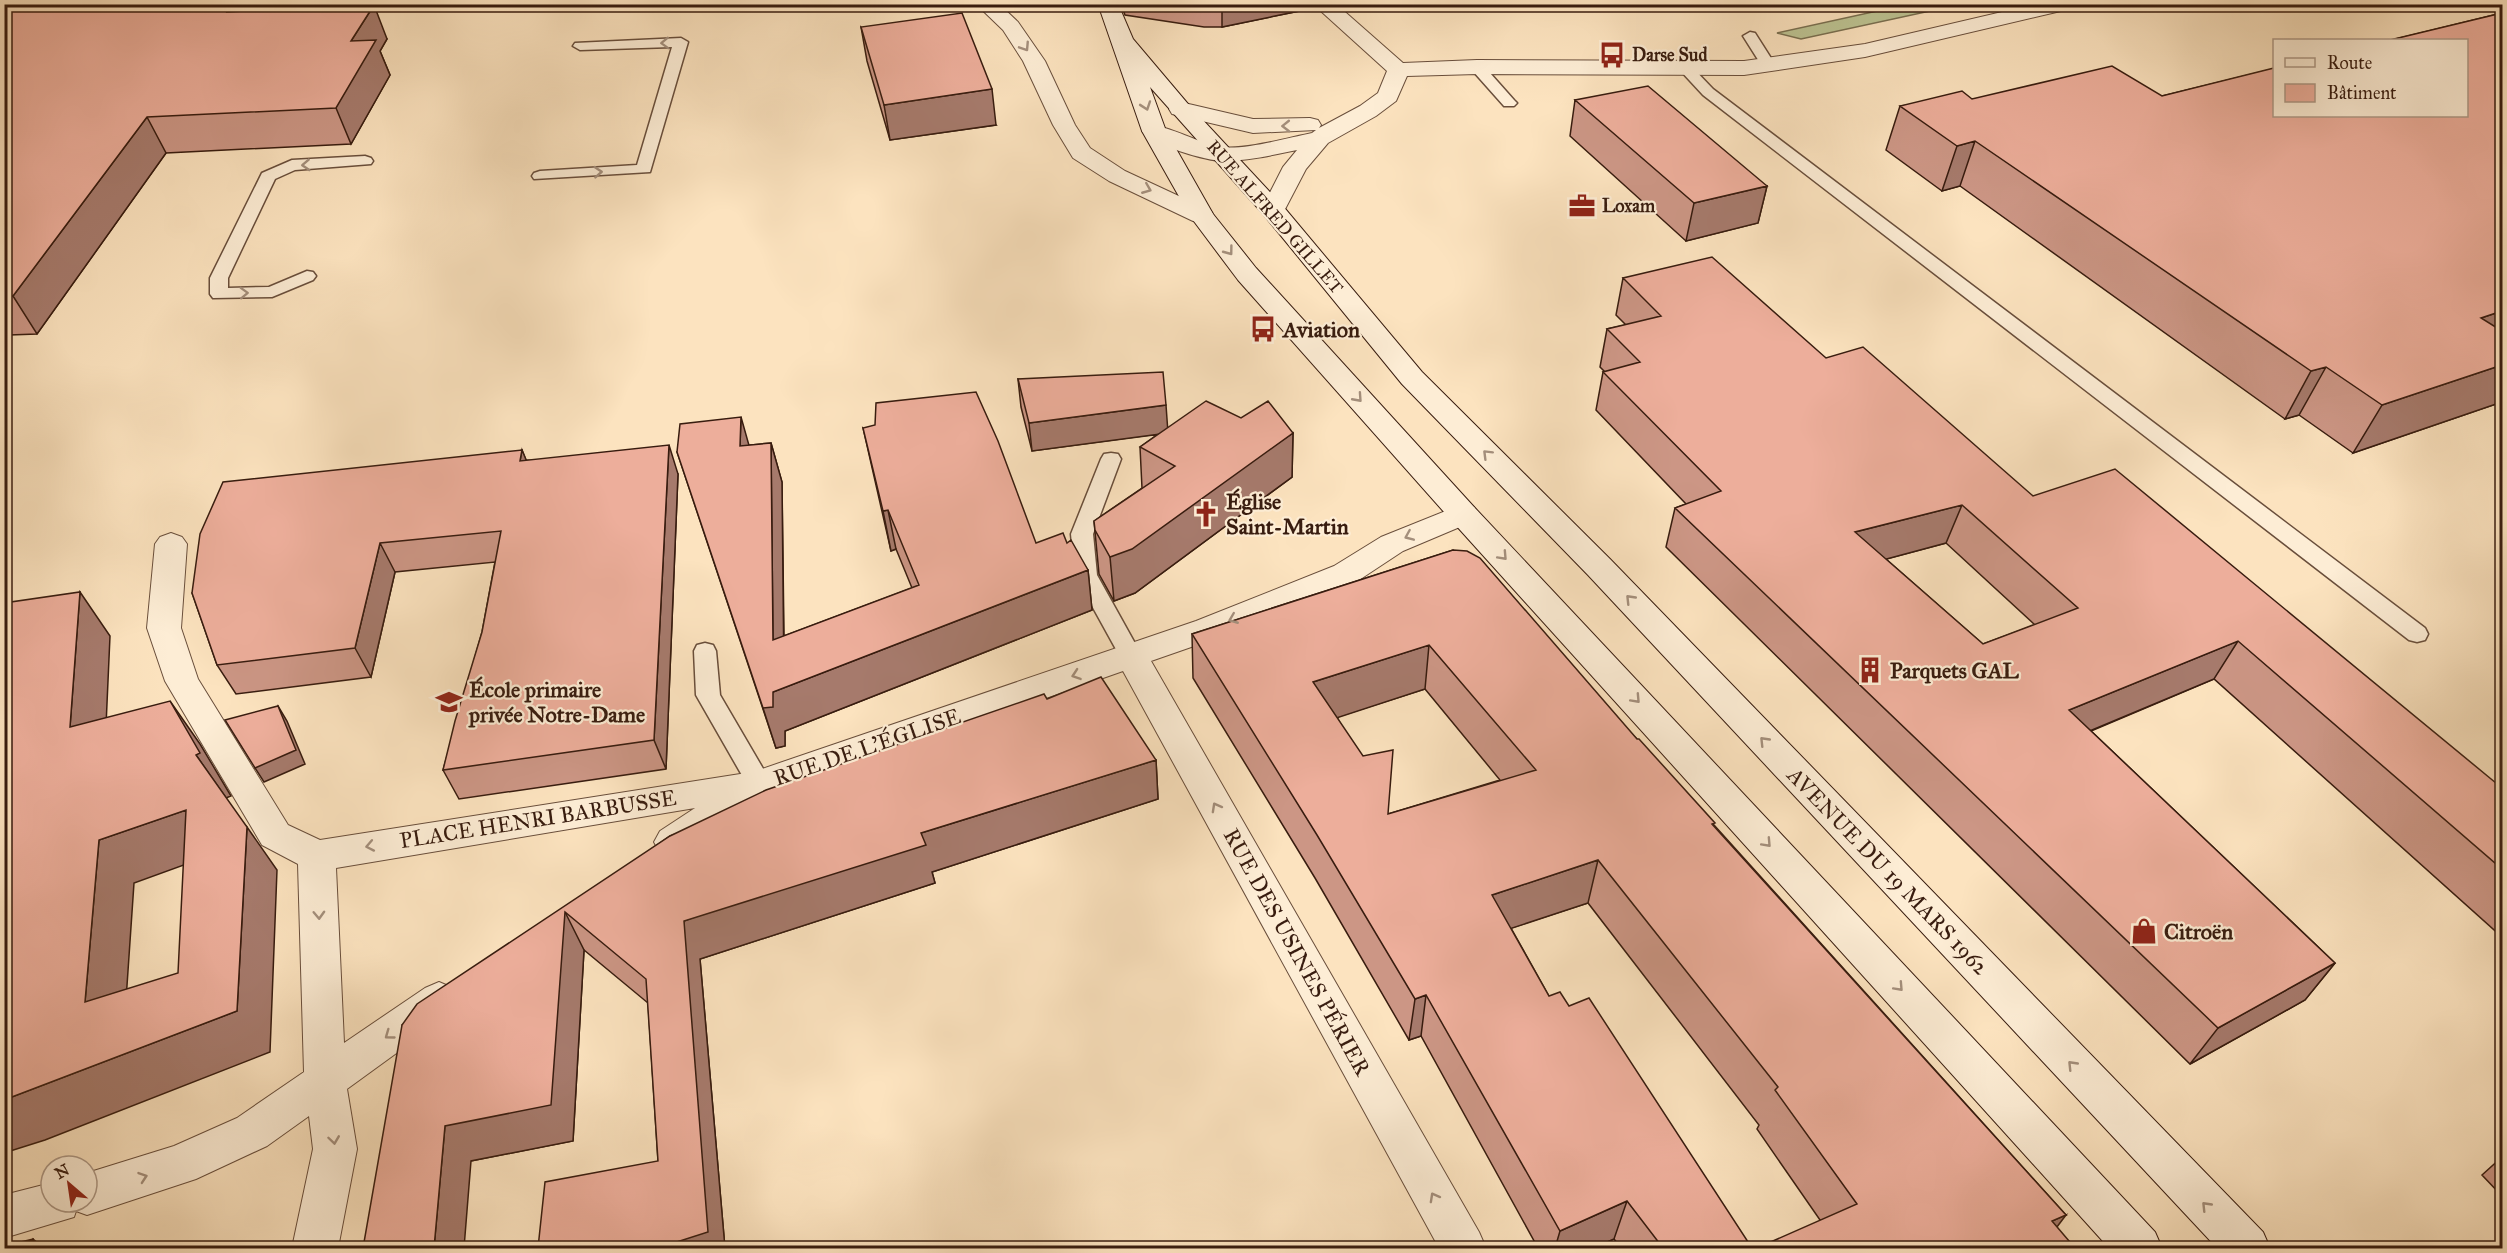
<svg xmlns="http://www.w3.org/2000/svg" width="2507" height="1253" viewBox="0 0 2507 1253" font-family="'IM FELL Great Primer',serif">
  <rect width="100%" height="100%" fill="#fce3bf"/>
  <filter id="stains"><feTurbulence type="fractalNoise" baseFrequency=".00333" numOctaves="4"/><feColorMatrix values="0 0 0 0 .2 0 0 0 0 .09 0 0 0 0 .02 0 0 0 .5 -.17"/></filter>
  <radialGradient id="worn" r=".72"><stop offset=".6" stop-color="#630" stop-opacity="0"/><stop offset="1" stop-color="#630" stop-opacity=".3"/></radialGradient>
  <path fill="#bdc493" stroke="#7a7051" stroke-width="1.5" d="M 1909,4 L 1938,5 L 1944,8 L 1801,39 L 1777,33 Z"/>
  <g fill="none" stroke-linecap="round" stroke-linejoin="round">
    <g stroke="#694e3b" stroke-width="3">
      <path id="service" d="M 1750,32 L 1755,33 L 1776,66 L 1774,69 L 1764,69 L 1762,66 L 1743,36 Z
        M 681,38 L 688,42 L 650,172 L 534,179 L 532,176 L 534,173 L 540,171 L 637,165 L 672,47 L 580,50 L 573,46 L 575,43 Z
        M 1477,63 L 1482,64 L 1514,100 L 1517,103 L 1514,106 L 1504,106 L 1472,70 L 1470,67 L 1472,64 Z
        M 1685,64 L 1690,65 L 1713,89 L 2425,628 L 2428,634 L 2425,640 L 2417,642 L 2409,640 L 1703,95 L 1678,68 Z
        M 365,156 L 371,158 L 373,161 L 371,164 L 295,170 L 275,179 L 228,278 L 228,288 L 269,287 L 307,271 L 313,272 L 316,276 L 313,280 L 272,297 L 213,298 L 210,294 L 210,278 L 262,173 L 292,160 Z
        M 1111,453 L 1118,454 L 1121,459 L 1093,534 L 1097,575 L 1142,656 L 1139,662 L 1131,664 L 1123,662 L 1075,575 L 1071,534 L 1101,459 L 1104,454 Z
        M 705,643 L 713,645 L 716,651 L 720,695 L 772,784 L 769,791 L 760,794 L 751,791 L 696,695 L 694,651 L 697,645 Z"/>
    </g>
    <g stroke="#694e3b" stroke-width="2">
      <path id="minor" d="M 976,4 L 999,4 L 1018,22 L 1045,61 L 1075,125 L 1090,148 L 1125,171 L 1211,211 L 1214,216 L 1211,221 L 1202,223 L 1193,221 L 1109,181 L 1073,158 L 1053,125 L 1023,61 L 1003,30 Z
        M 1313,4 L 1336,4 L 1403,63 L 1477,60 L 1744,61 L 1865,44 L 2036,4 L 2075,4 L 2072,8 L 2065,10 L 1865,57 L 1744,75 L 1477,74 L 1407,76 L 1396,101 L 1376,116 L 1328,143 L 1306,169 L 1282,215 L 1273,217 L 1264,215 L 1261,210 L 1283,167 L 1297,150 C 1273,155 1248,161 1224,161 C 1206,161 1152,145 1142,131 L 1146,126 C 1163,122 1199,144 1221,147 C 1246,150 1287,138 1312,133 L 1316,130 L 1253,133 L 1172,114 L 1169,109 L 1172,104 L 1180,102 L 1253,119 L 1310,118 L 1318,120 L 1321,125 L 1319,128 L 1360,106 L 1378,93 L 1387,71 Z
        M 1463,504 L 1474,507 L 1478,514 L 1474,521 L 1403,551 L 1356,582 L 1220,637 L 1151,661 L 1479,1232 L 1486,1248 L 1439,1248 L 1123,671 L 773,794 L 686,853 L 673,857 L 660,853 L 654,842 L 660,831 L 695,808 L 336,868 L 344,1043 L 425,988 L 439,982 L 453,988 L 459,1000 L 453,1012 L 347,1089 L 357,1149 L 338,1248 L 292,1248 L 313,1149 L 309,1116 L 267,1146 L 196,1179 L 87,1215 L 76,1211 L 74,1217 L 4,1238 L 4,1195 L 51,1183 L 51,1202 L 87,1202 L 87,1173 L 174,1146 L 237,1118 L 304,1072 L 298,864 L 262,845 L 165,681 L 147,628 L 155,544 L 160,537 L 171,533 L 182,537 L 187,544 L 181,628 L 198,679 L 288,825 L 320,840 L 753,772 L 1196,621 L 1334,566 L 1381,537 Z"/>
    </g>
    <g stroke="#381c0f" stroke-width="2">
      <path id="secondary" d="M 1098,4 L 1118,4 L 1133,39 L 1188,104 L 1282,205 L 1422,372 L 1610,559 L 2263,1232 L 2270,1248 L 2217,1248 L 1588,575 L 1402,384 L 1264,215 L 1150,87 L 1166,131 L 1213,214 L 1256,268 L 1474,507 L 2155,1232 L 2162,1248 L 2109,1248 L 1452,521 L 1238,280 L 1190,216 L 1142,131 Z"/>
    </g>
    <use href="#service" fill="#fdedd5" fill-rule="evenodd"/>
    <use href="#minor" fill="#fdedd5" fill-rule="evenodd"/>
    <use href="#secondary" fill="#fdedd5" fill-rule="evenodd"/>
  </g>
  <path fill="#cc9685" stroke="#381c0f" stroke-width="1.5" fill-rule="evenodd" d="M 4,4 L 249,4 L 251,11 L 387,39 L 380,51 L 390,75 L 351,144 L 166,153 L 37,334 L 9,335 L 4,341 Z
    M 1121,4 L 1315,4 L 1314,8 L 1222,27 L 1204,27 L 1125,15 Z
    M 2502,13 L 2502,402 L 2353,453 L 2299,415 L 2285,419 L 1960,186 L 1942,191 L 1886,150 L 1900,106 L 1972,99 L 2162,96 Z
    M 861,27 L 996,125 L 890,140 L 867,61 Z
    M 1575,100 L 1767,186 L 1758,223 L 1686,241 L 1570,136 Z
    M 1623,278 L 1826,358 L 2033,496 L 2502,788 L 2502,937 L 2214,679 L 2091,731 L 2335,963 L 2305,1000 L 2190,1064 L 1666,547 L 1675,508 L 1686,504 L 1596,410 L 1603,372 L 1605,372 L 1600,367 L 1607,329 L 1626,325 L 1616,315 ZM 1946,543 L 2035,625 L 1983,644 L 1886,559 Z
    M 1018,379 L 1167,428 L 1241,418 L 1293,433 L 1292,477 L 1135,593 L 1114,601 L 1099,574 L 1094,521 L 1142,488 L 1140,447 L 1158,434 L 1032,451 L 1021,407 Z
    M 863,428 L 1036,543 L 1067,543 L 1088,570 L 1092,610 L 785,731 L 785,746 L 776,748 L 677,452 L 771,443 L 782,482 L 784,636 L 912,588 L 896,549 L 891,551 Z
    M 522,450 L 526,460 L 678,474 L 666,769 L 459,799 L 443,770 L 482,632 L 495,562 L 395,572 L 371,677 L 236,694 L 217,665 L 192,593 Z
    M 1453,550 L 1637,739 L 1714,825 L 2066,1215 L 1820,1220 L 1757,1129 L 1759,1125 L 1588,903 L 1511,928 L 1549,996 L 1569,1006 L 1752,1248 L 1621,1248 L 1614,1239 L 1593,1248 L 1538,1248 L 1421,1036 L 1409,1040 L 1315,878 L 1193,678 L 1192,634 ZM 1425,689 L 1500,780 L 1388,814 L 1337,717 Z
    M 1047,699 L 1156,760 L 1158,799 L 932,872 L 935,883 L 700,959 L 725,1248 L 538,1248 L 658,1161 L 648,1003 L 584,950 L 573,1141 L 471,1161 L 402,1025 L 670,836 Z
    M 2502,1157 L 2502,1196 L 2482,1175 Z"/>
  <path fill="#a67a6c" stroke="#381c0f" stroke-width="1.5" d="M 232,4 L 249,4 L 258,25 L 227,12 Z
    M 1222,4 L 1315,4 L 1314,8 L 1222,27 Z
    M 374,5 L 387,39 L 380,51 L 390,75 L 351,144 L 336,108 L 351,41 Z
    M 992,89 L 996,125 L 890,140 L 884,105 Z
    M 147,117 L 166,153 L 37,334 L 13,296 Z
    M 1975,141 L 1960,186 L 1942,191 L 1957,146 Z
    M 1767,186 L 1758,223 L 1686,241 L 1694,203 Z
    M 2502,311 L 2502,349 L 2481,318 Z
    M 4,329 L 9,335 L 4,341 Z
    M 2502,365 L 2502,402 L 2353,453 L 2382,405 Z
    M 2326,367 L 2299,415 L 2285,419 L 2311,371 Z
    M 1166,405 L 1168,433 L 1032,451 L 1029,423 Z
    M 741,417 L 752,456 L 740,446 Z
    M 1293,433 L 1292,477 L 1135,593 L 1114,601 L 1110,557 Z
    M 771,443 L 782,482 L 784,679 L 773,640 Z
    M 669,445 L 678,474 L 666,769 L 654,740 Z
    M 522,450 L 534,479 L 520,461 Z
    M 1962,505 L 1946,543 L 1842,571 L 1855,532 Z
    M 888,510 L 896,549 L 891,551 L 883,511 Z
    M 380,543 L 395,572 L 371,677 L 355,648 Z
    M 1088,570 L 1092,610 L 785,731 L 785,746 L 776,748 L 763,708 L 773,692 Z
    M 80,592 L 110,636 L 104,771 L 70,727 Z
    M 2238,641 L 2214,679 L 2049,748 L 2069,710 Z
    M 1429,645 L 1425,689 L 1312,726 L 1313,682 Z
    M 170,701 L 200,744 L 231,796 L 226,798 L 196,755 Z
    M 278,706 L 287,721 L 305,764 L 264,782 L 255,768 Z
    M 1156,760 L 1158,799 L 932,872 L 935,883 L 700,959 L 725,1248 L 663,1248 L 661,1247 L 684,921 L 921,833 Z
    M 186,810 L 217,853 L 134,883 L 123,1044 L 85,1002 L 99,840 Z
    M 247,827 L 277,870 L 270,1052 L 45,1140 L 4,1153 L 4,1100 L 237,1011 Z
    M 1598,860 L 1588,903 L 1485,937 L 1492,895 Z
    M 565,912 L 584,950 L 573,1141 L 471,1161 L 464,1248 L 434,1248 L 445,1126 Z
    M 2335,963 L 2305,1000 L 2190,1064 L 2218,1028 Z
    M 1426,995 L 1421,1036 L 1409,1040 L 1415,999 Z
    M 1627,1201 L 1614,1239 L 1593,1248 L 1555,1248 L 1560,1231 Z
    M 2066,1215 L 2041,1248 L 2052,1221 Z
    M 33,1239 L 44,1248 L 30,1248 Z"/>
  <path fill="#edae9b" stroke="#381c0f" stroke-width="1.5" fill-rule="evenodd" d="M 4,4 L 232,4 L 227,12 L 374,5 L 351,41 L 376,40 L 336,108 L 147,117 L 13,296 L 4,296 Z
    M 962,13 L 992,89 L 884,105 L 861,27 Z
    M 2502,13 L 2502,311 L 2481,318 L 2502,331 L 2502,365 L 2382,405 L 2326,367 L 2311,371 L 1975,141 L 1957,146 L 1900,106 L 1962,91 L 1972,99 L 2112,66 L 2162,96 L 2274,68 L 2274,116 L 2466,116 L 2466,40 L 2390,40 Z
    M 1648,86 L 1767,186 L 1694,203 L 1575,100 Z
    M 1712,257 L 1826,358 L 1863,347 L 2033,496 L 2115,469 L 2502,788 L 2502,869 L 2238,641 L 2069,710 L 2335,963 L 2218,1028 L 1675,508 L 1721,491 L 1603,372 L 1640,362 L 1607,329 L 1661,316 L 1623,278 ZM 1962,505 L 2078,608 L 1983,644 L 1855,532 Z
    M 1163,372 L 1166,405 L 1029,423 L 1018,379 Z
    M 976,392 L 998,441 L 1036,543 L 1063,533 L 1067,543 L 1071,540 L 1088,570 L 773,692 L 773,707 L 763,708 L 677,452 L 680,424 L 741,417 L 740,446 L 771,443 L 773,640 L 919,585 L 888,510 L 883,511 L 863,428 L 875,425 L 876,403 Z
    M 1206,401 L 1241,418 L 1268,401 L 1293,433 L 1132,549 L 1110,557 L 1095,530 L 1094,521 L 1175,466 L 1140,447 Z
    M 669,445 L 654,740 L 443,770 L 455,721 L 482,632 L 501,531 L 380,543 L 355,648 L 217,665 L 192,593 L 200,534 L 223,482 L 522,450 L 520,461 Z
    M 1453,550 L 1467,551 L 1480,558 L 1637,739 L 1639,739 L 1715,823 L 1712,824 L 2066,1215 L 2052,1221 L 2075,1248 L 1757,1248 L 1857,1204 L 1775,1090 L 1778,1087 L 1598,860 L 1492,895 L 1549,996 L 1560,992 L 1569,1006 L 1589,998 L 1752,1248 L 1663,1248 L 1627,1201 L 1560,1231 L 1426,995 L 1415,999 L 1317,835 L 1192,634 ZM 1429,645 L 1536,770 L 1388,814 L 1393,750 L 1363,756 L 1313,682 Z
    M 80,592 L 70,727 L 170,701 L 200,753 L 196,755 L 247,827 L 237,1011 L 4,1100 L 4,603 ZM 186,810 L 178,973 L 85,1002 L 99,840 Z
    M 1101,677 L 1156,760 L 921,833 L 926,845 L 684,921 L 708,1232 L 661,1247 L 650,1248 L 538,1248 L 545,1182 L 658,1161 L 646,979 L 565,912 L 551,1105 L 445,1126 L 434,1248 L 452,1244 L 451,1248 L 363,1248 L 402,1025 L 417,1004 L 670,836 L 766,790 L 1044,694 L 1047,699 Z
    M 278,706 L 296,750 L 255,768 L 225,720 Z
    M 33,1239 L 30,1248 L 4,1248 L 4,1246 Z"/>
  <defs><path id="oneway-chevron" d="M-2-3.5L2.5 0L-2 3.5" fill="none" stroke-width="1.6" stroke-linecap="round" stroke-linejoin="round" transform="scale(1.5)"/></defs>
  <g stroke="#a48f7c">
    <use href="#oneway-chevron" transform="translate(665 43) rotate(178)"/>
    <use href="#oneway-chevron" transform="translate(1025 47) rotate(57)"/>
    <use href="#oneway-chevron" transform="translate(1146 106) rotate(71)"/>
    <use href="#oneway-chevron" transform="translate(1286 126) rotate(179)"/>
    <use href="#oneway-chevron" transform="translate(306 165) rotate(177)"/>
    <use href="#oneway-chevron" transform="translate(598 172) rotate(-4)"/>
    <use href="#oneway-chevron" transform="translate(1147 189) rotate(22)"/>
    <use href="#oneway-chevron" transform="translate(1229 251) rotate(53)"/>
    <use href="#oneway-chevron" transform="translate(244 293) rotate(-2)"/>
    <use href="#oneway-chevron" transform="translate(1358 398) rotate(48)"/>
    <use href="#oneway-chevron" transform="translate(1487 454) rotate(-135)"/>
    <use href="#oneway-chevron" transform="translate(1409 536) rotate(157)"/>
    <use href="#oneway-chevron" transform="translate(1503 556) rotate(47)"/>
    <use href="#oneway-chevron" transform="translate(1630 599) rotate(-134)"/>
    <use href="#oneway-chevron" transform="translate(1233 619) rotate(158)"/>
    <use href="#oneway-chevron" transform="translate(1076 675) rotate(161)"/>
    <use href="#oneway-chevron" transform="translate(1636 699) rotate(47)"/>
    <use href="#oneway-chevron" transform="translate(1764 741) rotate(-134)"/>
    <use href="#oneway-chevron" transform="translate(1216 807) rotate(-119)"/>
    <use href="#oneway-chevron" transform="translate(1767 843) rotate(47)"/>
    <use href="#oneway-chevron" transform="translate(370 846) rotate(169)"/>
    <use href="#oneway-chevron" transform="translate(319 915) rotate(88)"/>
    <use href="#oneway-chevron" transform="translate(1899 987) rotate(47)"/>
    <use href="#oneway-chevron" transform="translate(389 1035) rotate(144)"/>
    <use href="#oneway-chevron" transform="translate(2072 1065) rotate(-134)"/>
    <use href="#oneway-chevron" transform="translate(334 1140) rotate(82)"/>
    <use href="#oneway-chevron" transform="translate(143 1177) rotate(-19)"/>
    <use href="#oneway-chevron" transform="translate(1434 1197) rotate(-119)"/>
    <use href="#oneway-chevron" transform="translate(2206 1206) rotate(-134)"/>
  </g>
  <defs>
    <g id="bus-bare" transform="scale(2.07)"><path d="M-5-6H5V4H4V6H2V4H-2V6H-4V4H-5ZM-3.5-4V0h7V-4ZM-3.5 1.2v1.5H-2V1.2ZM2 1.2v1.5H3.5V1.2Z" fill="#8f2418" stroke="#fdedd5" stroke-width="2.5" paint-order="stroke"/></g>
    <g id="office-bare" transform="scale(2.07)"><path d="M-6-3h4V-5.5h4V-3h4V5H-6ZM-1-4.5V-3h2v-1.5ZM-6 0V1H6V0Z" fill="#8f2418" stroke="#fdedd5" stroke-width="2.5" paint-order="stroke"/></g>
    <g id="church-bare" transform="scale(2.07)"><path d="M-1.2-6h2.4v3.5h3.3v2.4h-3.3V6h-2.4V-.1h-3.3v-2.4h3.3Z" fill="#8f2418" stroke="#fdedd5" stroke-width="2.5" paint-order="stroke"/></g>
    <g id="building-bare" transform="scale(2.07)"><path d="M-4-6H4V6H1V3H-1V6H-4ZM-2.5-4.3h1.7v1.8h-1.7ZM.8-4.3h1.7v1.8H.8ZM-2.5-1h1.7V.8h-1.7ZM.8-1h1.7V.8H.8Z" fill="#8f2418" stroke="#fdedd5" stroke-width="2.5" paint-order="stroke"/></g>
    <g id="school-bare" transform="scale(2.07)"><path d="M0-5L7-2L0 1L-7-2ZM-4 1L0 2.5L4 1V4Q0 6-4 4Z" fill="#8f2418" stroke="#fdedd5" stroke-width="2.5" paint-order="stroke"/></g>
    <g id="shop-bare" transform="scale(2.07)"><path d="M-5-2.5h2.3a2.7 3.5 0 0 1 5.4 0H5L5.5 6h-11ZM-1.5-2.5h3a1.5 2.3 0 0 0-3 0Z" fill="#8f2418" stroke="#fdedd5" stroke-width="2.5" paint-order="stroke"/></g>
  </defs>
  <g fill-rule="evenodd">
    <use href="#bus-bare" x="1612" y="55"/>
    <use href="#office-bare" x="1582" y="206"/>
    <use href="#bus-bare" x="1263" y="329"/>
    <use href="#church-bare" x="1206" y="514"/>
    <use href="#building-bare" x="1870" y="670"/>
    <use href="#school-bare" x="449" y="702"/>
    <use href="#shop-bare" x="2144" y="931"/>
  </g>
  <g text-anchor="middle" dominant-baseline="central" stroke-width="4.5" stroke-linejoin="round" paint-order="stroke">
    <g font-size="18" font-weight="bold" fill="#381c0f" stroke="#fdedd5" text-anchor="start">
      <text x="1632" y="55">Darse Sud</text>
      <text x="1602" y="206">Loxam</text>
    </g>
    <g font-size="18" fill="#381c0f" stroke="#fdedd5">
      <text transform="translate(1275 217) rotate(49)">RUE ALFRED GILLET</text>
    </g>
    <g font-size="22" font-weight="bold" fill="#381c0f" stroke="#fdedd5" text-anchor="start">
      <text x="1283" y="329">Aviation</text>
      <text x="1226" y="501">Église<tspan x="1226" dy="25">Saint-Martin</tspan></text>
      <text x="1890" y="670">Parquets GAL</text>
      <text x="469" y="689">École primaire<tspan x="469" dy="25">privée Notre-Dame</tspan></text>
      <text x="2164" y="931">Citroën</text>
    </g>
    <g font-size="22" fill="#381c0f" stroke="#fdedd5">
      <text transform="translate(867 747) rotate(-19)">RUE DE L'ÉGLISE</text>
      <text transform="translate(538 819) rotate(-9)">PLACE HENRI BARBUSSE</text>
      <text transform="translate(1888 871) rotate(46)">AVENUE DU 19 MARS 1962</text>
      <text transform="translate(1297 952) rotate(61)">RUE DES USINES PÉRIER</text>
    </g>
  </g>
  <rect width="2507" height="1253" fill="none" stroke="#fce3bf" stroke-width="24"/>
  <rect x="6" y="6" width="2495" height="1241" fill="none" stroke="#381c0f" stroke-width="3"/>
  <rect x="12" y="12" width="2483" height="1229" fill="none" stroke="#381c0f" stroke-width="1.5"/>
  <rect x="2273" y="39" width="195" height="78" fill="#fdedd5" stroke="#ae9986" stroke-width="1.5"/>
  <rect x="2285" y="58" width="30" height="9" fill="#fdedd5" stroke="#ae9986" stroke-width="1.5"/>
  <text x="2327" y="69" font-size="18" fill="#381c0f">Route</text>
  <rect x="2285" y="84" width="30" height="18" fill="#edae9b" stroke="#ae9986" stroke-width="1.5"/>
  <text x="2327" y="99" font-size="18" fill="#381c0f">Bâtiment</text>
  <g transform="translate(69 1184) rotate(331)"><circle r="28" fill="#fdedd5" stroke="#ae9986" stroke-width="1.5"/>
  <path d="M0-4.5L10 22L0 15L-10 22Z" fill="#8f2418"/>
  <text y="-9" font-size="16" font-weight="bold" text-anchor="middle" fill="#381c0f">N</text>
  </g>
  <rect width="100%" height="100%" filter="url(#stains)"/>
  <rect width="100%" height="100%" fill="url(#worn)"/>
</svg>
